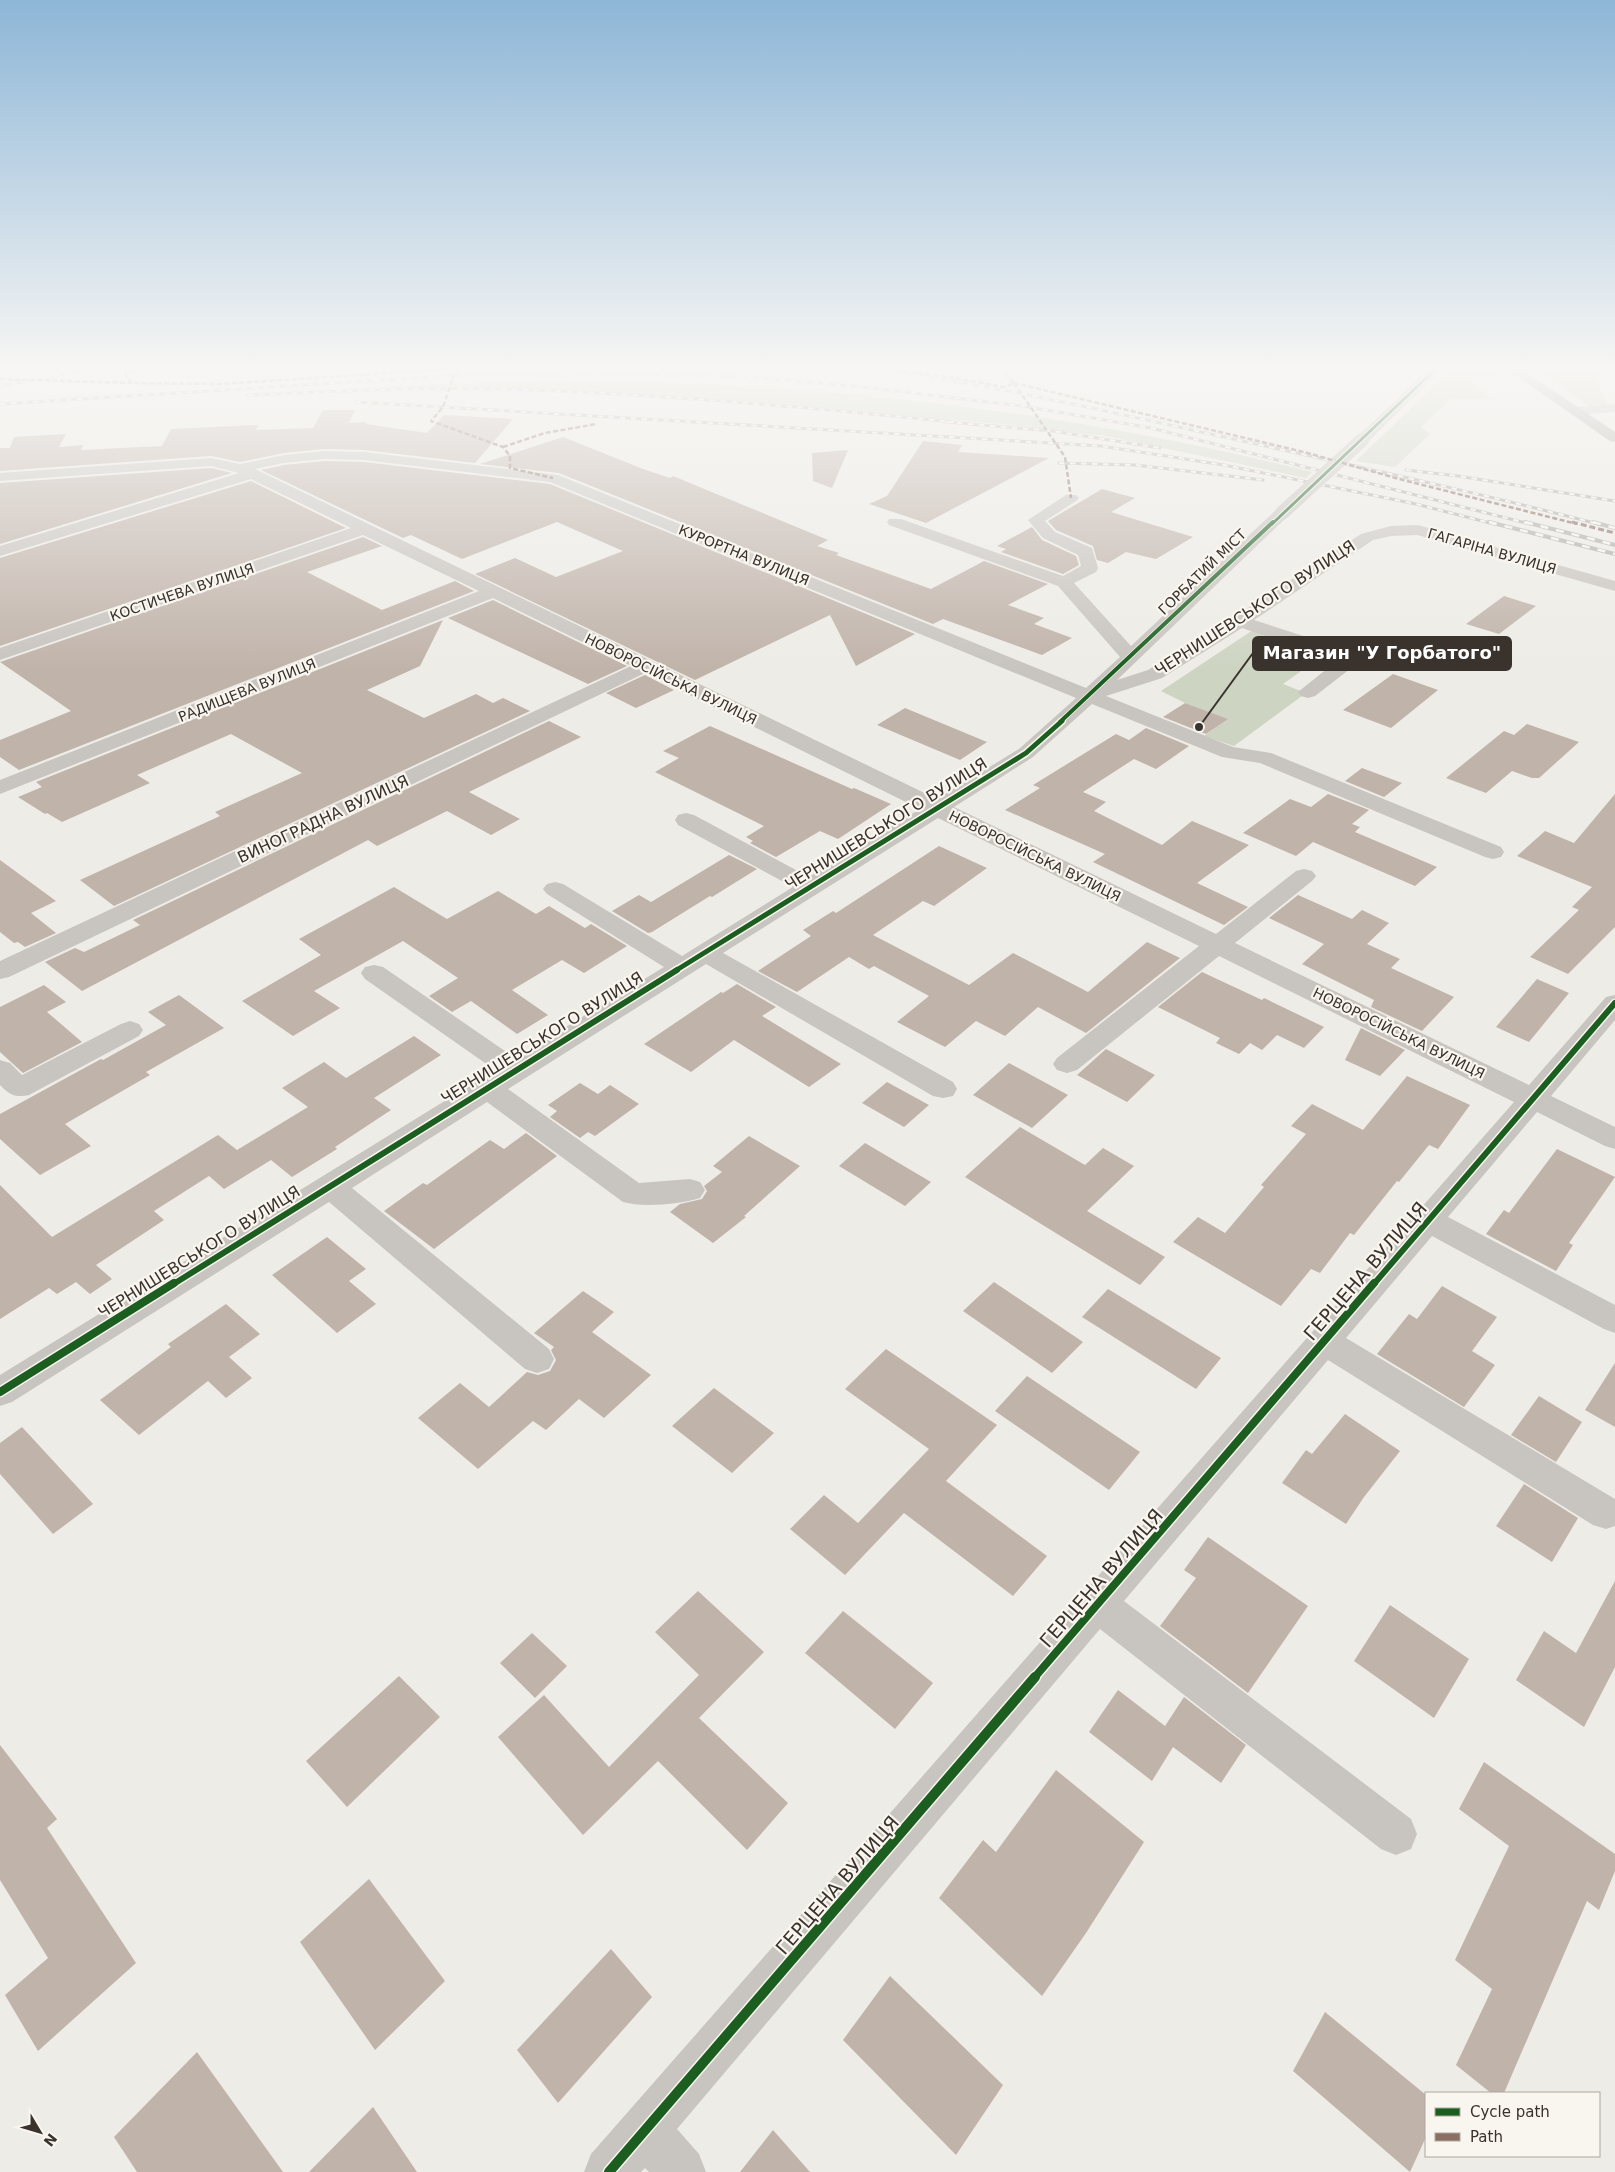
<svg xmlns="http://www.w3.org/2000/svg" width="1615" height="2172" viewBox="0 0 1615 2172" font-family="'DejaVu Sans',sans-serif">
  <rect width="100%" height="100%" fill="#eeece6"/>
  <path fill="#ced4c2" d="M 1456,365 L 1486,365 L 1500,375 L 1470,380 L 1491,399 L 1451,399 L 1421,427 L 1430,434 L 1395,467 L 1356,461 Z
    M 1538,370 L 1603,371 L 1603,376 L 1594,377 L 1609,406 L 1590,407 Z
    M 541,381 C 800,380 1060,409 1312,472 L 1306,478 L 1106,436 L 1001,424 L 822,409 L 568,392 L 500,389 L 304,392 L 414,385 Z
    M 1253,630 L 1325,654 L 1283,684 L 1306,693 L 1234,746 L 1204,736 L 1227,719 L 1185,703 L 1161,691 Z"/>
  <path fill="#c0b3aa" d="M 323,410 L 355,410 L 349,423 L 366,422 L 366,424 L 427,433 L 444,415 L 513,419 L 475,463 L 364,450 L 324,449 L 284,453 L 240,462 L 211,456 L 0,471 L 0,448 L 10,448 L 14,437 L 66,434 L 59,447 L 83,445 L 81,450 L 162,446 L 171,429 L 258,425 L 256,430 L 313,428 Z
    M 563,437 L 643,469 L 670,478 L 673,476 L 828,540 L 817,546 L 839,553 L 836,555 L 931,589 L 984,561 L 1048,584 L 1008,605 L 1044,618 L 1034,624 L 1072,638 L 1042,655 L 943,619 L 933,624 L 559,473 L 480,464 Z
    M 923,441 L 962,445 L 958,452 L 1049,458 L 926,523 L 869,504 L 887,496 Z
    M 848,450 L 832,488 L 813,481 L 812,453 Z
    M 324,461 L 364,462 L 550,484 L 915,634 L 856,666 L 830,615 L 695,680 L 475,574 L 515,558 L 556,577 L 623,551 L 557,522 L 462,559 L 411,535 L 403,538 L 261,470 L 284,465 Z
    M 211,468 L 232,473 L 0,544 L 0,483 Z
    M 251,481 L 346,528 L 0,646 L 0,558 Z
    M 1102,489 L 1135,498 L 1111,512 L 1193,537 L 1156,559 L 1126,552 L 1108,563 L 1097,560 L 1093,546 L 1056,530 L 1048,521 Z
    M 1032,527 L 1042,540 L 1076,556 L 1079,565 L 1063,574 L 1001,552 L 1006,549 L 997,546 Z
    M 363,537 L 382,546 L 307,572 L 382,610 L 455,581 L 474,591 L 19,770 L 0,757 L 0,740 L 71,711 L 0,662 Z
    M 1504,596 L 1536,606 L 1499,634 L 1466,624 Z
    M 493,600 L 627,666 L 588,684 L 448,618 Z
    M 443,620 L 420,666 L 367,690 L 424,718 L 476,694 L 493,703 L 503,698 L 530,711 L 114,906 L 80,880 L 220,816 L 215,812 L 302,773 L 231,734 L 137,775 L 150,783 L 62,822 L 47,813 L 45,814 L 18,797 L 42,787 L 36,782 Z
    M 1393,674 L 1438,690 L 1391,728 L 1343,710 Z
    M 645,675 L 674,690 L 636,708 L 606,693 Z
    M 1185,703 L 1228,719 L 1206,734 L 1163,717 Z
    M 905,708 L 987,742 L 960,760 L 877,725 Z
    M 549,721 L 581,737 L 469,792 L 520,819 L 491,835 L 447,811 L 377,846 L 368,840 L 82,991 L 45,962 L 75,948 L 84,952 L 140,925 L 133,920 Z
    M 1527,724 L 1579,742 L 1539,778 L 1532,778 L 1512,771 L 1486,793 L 1446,778 L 1504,731 L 1514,735 Z
    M 710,726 L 852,789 L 854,788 L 891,804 L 838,839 L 820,831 L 776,857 L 750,843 L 753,841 L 746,837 L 764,826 L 655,772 L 679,758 L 663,751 Z
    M 1146,728 L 1189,746 L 1156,769 L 1134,759 L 1083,792 L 1106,802 L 1094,811 L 1162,845 L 1192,821 L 1249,845 L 1197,883 L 1248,907 L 1224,925 L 1093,862 L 1105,854 L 1005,810 L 1040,788 L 1033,785 L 1116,734 L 1129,740 Z
    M 1362,768 L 1402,783 L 1384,797 L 1345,781 Z
    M 1328,794 L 1369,810 L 1352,824 L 1360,827 L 1355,832 L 1437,867 L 1415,886 L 1313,842 L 1296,856 L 1243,833 L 1290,799 L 1311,807 Z
    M 1615,794 L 1615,927 L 1568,974 L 1530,957 L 1579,910 L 1572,907 L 1592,887 L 1517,856 L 1545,831 L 1574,843 Z
    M 939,846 L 987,868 L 934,906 L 923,901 L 873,935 L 969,985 L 1013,953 L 1088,992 L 1147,942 L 1180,958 L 1086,1033 L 1038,1007 L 1005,1036 L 976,1021 L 945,1047 L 897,1022 L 929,996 L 874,966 L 869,969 L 849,957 L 797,992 L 758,971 L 811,936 L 803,930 L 833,911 L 836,913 Z
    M 729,855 L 757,869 L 712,897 L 710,896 L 652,932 L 648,933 L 612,911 L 639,895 L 651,902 Z
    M 0,860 L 56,901 L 31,913 L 56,933 L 25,947 L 18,942 L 14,943 L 0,932 Z
    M 394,887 L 447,919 L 498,891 L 536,914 L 549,906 L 585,928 L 591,924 L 627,946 L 584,973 L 562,960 L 512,990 L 548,1015 L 517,1034 L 471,1001 L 452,1012 L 429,996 L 458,978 L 403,941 L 314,991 L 340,1008 L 293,1036 L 242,1001 L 321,955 L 299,939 Z
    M 1298,895 L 1352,919 L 1362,910 L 1389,923 L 1367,944 L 1400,959 L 1391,968 L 1454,997 L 1422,1031 L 1371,1007 L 1374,1000 L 1302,964 L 1324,944 L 1269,918 Z
    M 1202,972 L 1262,1000 L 1264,998 L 1324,1027 L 1304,1048 L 1277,1035 L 1262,1050 L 1250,1043 L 1239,1054 L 1216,1043 L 1220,1038 L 1158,1007 Z
    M 1537,979 L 1569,993 L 1529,1042 L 1496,1027 Z
    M 737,984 L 776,1007 L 762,1016 L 841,1064 L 809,1087 L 734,1040 L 691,1072 L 644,1044 L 721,992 L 723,993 Z
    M 44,985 L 66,1002 L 47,1012 L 82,1042 L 23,1073 L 0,1052 L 0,1007 Z
    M 179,995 L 224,1028 L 146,1072 L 150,1075 L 65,1124 L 91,1146 L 40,1175 L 0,1139 L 0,1114 L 101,1059 L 103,1060 L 166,1025 L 148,1012 Z
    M 1361,1028 L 1405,1050 L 1380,1076 L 1345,1060 Z
    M 414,1036 L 441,1055 L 374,1098 L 391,1110 L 335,1147 L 337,1149 L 292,1177 L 271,1160 L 224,1189 L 209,1176 L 154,1211 L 164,1220 L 96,1265 L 112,1279 L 90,1294 L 76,1282 L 57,1294 L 49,1288 L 0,1319 L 0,1185 L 52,1237 L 218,1135 L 237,1150 L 308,1107 L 282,1088 L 324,1062 L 346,1078 Z
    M 1106,1049 L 1155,1075 L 1127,1102 L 1077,1075 Z
    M 1009,1063 L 1068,1095 L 1032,1128 L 973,1095 Z
    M 1407,1076 L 1470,1105 L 1438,1149 L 1429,1145 L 1399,1182 L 1397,1181 L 1354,1235 L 1350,1233 L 1320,1273 L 1311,1269 L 1281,1306 L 1173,1242 L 1198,1217 L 1225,1233 L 1264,1187 L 1261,1185 L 1306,1134 L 1291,1126 L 1312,1104 L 1363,1130 Z
    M 887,1082 L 929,1105 L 904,1127 L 862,1103 Z
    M 580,1083 L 598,1094 L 610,1085 L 639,1104 L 595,1136 L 588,1132 L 580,1138 L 550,1117 L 557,1111 L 548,1105 Z
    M 1020,1127 L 1085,1165 L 1103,1148 L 1134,1166 L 1087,1211 L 1165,1257 L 1140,1285 L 965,1177 Z
    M 526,1133 L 557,1156 L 434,1249 L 384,1211 L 423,1183 L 427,1185 L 490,1140 L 504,1149 Z
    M 749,1136 L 800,1166 L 744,1216 L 746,1217 L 713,1243 L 670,1212 L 680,1204 L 702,1199 L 707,1191 L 704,1186 L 722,1172 L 713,1166 Z
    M 865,1143 L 931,1182 L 905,1206 L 839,1166 Z
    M 1557,1149 L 1615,1177 L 1569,1243 L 1573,1245 L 1556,1271 L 1486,1234 L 1504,1210 L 1509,1213 Z
    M 327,1237 L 366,1269 L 349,1281 L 376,1304 L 337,1333 L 272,1275 Z
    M 994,1282 L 1083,1342 L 1052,1373 L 963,1311 Z
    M 1442,1286 L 1497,1317 L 1472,1351 L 1495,1365 L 1464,1407 L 1377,1354 L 1409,1314 L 1417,1319 Z
    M 1108,1289 L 1221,1358 L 1196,1389 L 1082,1317 Z
    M 583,1291 L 614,1312 L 592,1332 L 651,1375 L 604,1418 L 579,1399 L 546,1430 L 533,1421 L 478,1469 L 418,1418 L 460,1383 L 489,1407 L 527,1372 L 538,1375 L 550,1371 L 556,1360 L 551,1350 L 554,1347 L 534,1333 Z
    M 226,1304 L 260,1334 L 229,1357 L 252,1378 L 226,1398 L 208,1381 L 139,1435 L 100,1400 L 171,1347 L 168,1344 Z
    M 886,1349 L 997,1425 L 946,1481 L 1047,1556 L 1013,1596 L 904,1513 L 845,1575 L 790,1529 L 824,1495 L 858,1523 L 929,1449 L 845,1389 Z
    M 1615,1363 L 1615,1427 L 1585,1410 Z
    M 1027,1376 L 1140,1452 L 1109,1490 L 995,1411 Z
    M 714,1388 L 774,1433 L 732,1473 L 672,1426 Z
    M 1539,1396 L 1582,1422 L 1556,1462 L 1511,1435 Z
    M 1345,1414 L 1400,1451 L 1364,1497 L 1346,1524 L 1282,1483 L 1306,1450 L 1312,1454 Z
    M 22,1427 L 93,1504 L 53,1534 L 0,1474 L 0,1443 Z
    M 1524,1484 L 1578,1518 L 1552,1562 L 1496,1526 Z
    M 1208,1537 L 1308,1606 L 1248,1693 L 1160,1626 L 1196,1578 L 1184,1570 Z
    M 1615,1581 L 1615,1667 L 1584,1727 L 1516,1680 L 1544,1631 L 1576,1653 Z
    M 698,1591 L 764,1652 L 699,1718 L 788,1803 L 747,1850 L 658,1761 L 583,1835 L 498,1737 L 544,1695 L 609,1767 L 699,1675 L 655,1632 Z
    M 1390,1605 L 1469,1659 L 1434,1718 L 1354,1661 Z
    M 843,1611 L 933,1683 L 895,1729 L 805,1653 Z
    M 532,1633 L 567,1666 L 535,1698 L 500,1663 Z
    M 399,1676 L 440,1717 L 347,1807 L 306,1761 Z
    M 1118,1690 L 1165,1726 L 1184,1697 L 1246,1745 L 1221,1783 L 1173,1747 L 1152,1781 L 1089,1732 Z
    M 0,1745 L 57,1819 L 47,1828 L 136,1963 L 38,2051 L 5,1995 L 48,1958 L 0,1880 Z
    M 1484,1762 L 1615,1854 L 1615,1871 L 1599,1910 L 1587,1901 L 1504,2093 L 1491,2093 L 1456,2065 L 1492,1989 L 1455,1960 L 1509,1846 L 1459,1809 Z
    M 1056,1770 L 1144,1842 L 1086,1933 L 1042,1996 L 939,1898 L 983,1840 L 996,1852 Z
    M 369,1879 L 445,1981 L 375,2050 L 300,1942 Z
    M 611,1949 L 652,1997 L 558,2103 L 517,2050 Z
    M 890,1976 L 1003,2085 L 956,2155 L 843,2040 Z
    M 1325,2012 L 1426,2095 L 1426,2137 L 1410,2172 L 1293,2071 Z
    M 197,2052 L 283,2172 L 137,2172 L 114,2137 Z
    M 373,2107 L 417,2172 L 309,2172 Z
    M 773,2130 L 810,2172 L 740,2172 Z"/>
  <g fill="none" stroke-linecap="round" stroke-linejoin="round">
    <path fill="#c8c4bf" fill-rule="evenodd" d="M 166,365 L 192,365 L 190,368 L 171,372 L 166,371 L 165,368 Z
      M 313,365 L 339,365 C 334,371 318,371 313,365 Z
      M 1155,365 L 1169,365 L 1171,368 L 1165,372 L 1160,371 Z
      M 1433,365 L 1446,365 L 1367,443 L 1357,443 L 1355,440 L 1357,437 Z
      M 1607,365 L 1615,365 L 1615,378 L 1609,374 Z
      M 1615,404 L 1615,412 L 1576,415 L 1569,411 L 1576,407 Z
      M 324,451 L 364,452 L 558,475 L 1086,688 L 1120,657 L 1058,586 L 889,525 L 887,522 L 889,519 L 901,519 L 1063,576 L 1081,566 L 1078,555 L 1043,538 L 1028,520 L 1066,495 L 1076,495 L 1079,498 L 1076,501 L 1045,521 L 1055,532 L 1092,548 L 1098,568 L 1096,572 L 1074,583 L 1131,646 L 1276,510 L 1288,510 L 1290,513 L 1288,516 L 1117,680 L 1148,670 L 1234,617 L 1361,534 L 1391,526 L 1418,525 L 1615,581 L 1615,591 L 1417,535 L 1391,536 L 1373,540 L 1254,620 L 1359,654 L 1361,658 L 1359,662 L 1315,696 L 1308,698 L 1301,696 L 1298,692 L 1338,660 L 1242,628 L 1162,678 L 1106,696 L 1233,747 L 1271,753 L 1501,847 L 1504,852 L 1501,857 L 1493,859 L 1485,857 L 1260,763 L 1222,757 L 1092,704 L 1033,757 L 954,807 L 1216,934 L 1296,871 L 1304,869 L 1312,871 L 1316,876 L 1312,881 L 1235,943 L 1529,1085 L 1606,997 L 1615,995 L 1615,1020 L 1551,1096 L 1615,1127 L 1615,1149 L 1605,1146 L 1537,1112 L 1448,1217 L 1615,1305 L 1615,1333 L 1604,1329 L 1432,1236 L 1346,1338 L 1615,1499 L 1615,1526 L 1606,1529 L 1593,1525 L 1328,1360 L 1124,1601 L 1411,1819 L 1417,1834 L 1411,1849 L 1396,1855 L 1381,1849 L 1100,1629 L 677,2129 L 699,2154 L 706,2172 L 649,2172 L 645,2168 L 641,2172 L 584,2172 L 591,2154 L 1514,1102 L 1219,956 L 1077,1070 L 1067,1073 L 1057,1070 L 1053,1064 L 1057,1058 L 1199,946 L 938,818 L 723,953 L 953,1082 L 957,1089 L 953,1096 L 943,1098 L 933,1096 L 706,964 L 508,1089 L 639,1183 L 690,1179 L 700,1182 L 705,1190 L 700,1198 C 681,1204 643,1208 623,1202 L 487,1102 L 352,1188 L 549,1349 L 554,1359 L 549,1369 L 537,1373 L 525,1369 L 329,1202 L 12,1402 L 0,1406 L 0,1375 L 495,1070 L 365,979 L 361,973 L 365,967 L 374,965 L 383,967 L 515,1058 L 664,967 L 547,894 L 543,889 L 547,884 L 555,882 L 563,884 L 682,956 L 793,887 L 678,825 L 675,820 L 678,815 L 686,813 L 694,815 L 809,877 L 920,809 L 645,673 L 9,977 L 0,979 L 0,961 L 631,666 L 493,598 L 0,794 L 0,780 L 479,591 L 363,535 L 0,660 L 0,648 L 351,528 L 251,479 L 0,556 L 0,546 L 239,473 L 211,466 L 0,481 L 0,473 L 211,458 L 240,464 L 284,455 ZM 324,459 L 364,460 L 550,482 L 1076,698 L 1019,749 L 937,799 L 255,469 L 284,463 Z
      M 130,1021 L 139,1024 L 143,1030 L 139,1036 L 29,1095 C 15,1098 10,1095 0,1085 L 0,1060 L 10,1063 L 22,1075 L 121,1024 Z"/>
    <path fill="#ada9a4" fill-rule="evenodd" d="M 0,365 L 56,365 L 50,369 L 0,372 Z
      M 1501,365 L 1515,365 L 1615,432 L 1615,442 L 1610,441 Z"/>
    <g stroke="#b0ada9" stroke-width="3">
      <path id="rail-far1" d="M 742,365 L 847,371
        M 837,365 C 962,378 1083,406 1206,433 C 1337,462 1468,490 1598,524
        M 541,366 L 565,365
        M 0,386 L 114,365
        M 248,395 C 331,392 414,387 498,389 C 650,393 802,407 954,422
        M 356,402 L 1101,446 L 1224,465 L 1416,504 L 1494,524
        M 0,404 L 463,375 L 579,373 L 750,377 L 854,386 L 1023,406 L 1151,428 L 1530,524
        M 946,422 L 1053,431 L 1160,448
        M 1059,463 L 1135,465 L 1263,480
        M 1406,470 L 1458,476 L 1615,501"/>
    </g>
    <g stroke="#b0ada9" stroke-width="4">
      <path id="rail" d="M 1489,522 L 1615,554
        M 1525,522 L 1615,545
        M 1593,522 L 1615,528"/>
    </g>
    <use href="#rail-far1" stroke="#f9f6ef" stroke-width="2" stroke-dasharray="5.5" stroke-linecap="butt"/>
    <use href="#rail" stroke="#f9f6ef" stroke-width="2.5" stroke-dasharray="8" stroke-linecap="butt"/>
    <path stroke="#c8c4bf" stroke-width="14" d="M 1282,513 L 1362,440"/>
    <path stroke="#8d6e63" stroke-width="2.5" stroke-dasharray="5 2.5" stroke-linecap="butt" d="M 147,365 L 125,374 L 132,383 L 222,384 L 509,365
      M 852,365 L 948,377 L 1005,387 L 1014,383 L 1004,373 L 1018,365
      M 457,366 L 443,407 L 431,421 L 503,447 L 510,456 L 510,468 L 553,478
      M 0,379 L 132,383
      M 1014,383 L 1304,452 L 1399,479 L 1577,524
      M 1014,383 L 1065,457 L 1071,498
      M 503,447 L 545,433 L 596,424"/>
    <path stroke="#8d6e63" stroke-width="3" stroke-dasharray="6 3" stroke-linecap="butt" d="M 1572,522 L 1615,533"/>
    <g stroke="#f9f6ef" stroke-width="5">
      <path id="cycleway-far5" d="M 1272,524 L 1440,365"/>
    </g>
    <g stroke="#f9f6ef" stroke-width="5.5">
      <path id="cycleway-far4" d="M 1060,722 L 1273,522"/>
    </g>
    <g stroke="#f9f6ef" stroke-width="8">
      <path id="cycleway-far3" d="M 675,971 L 1026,753 L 1062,721"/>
    </g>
    <g stroke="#f9f6ef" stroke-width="9">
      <path id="cycleway-far2" d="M 172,1285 L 677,970
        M 1373,1285 L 1615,1003"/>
    </g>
    <g stroke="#f9f6ef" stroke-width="11">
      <path id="cycleway-far1" d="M 0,1392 L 174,1283
        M 1034,1678 L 1374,1283"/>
    </g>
    <g stroke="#f9f6ef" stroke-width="13">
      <path id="cycleway" d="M 609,2172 L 1035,1677"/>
    </g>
    <use href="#cycleway-far5" stroke="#1b5e20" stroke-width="3"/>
    <use href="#cycleway-far4" stroke="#1b5e20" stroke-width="4"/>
    <use href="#cycleway-far3" stroke="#1b5e20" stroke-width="5"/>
    <use href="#cycleway-far2" stroke="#1b5e20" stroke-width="6"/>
    <use href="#cycleway-far1" stroke="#1b5e20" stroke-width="8"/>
    <use href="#cycleway" stroke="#1b5e20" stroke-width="10"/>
  </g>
  <linearGradient id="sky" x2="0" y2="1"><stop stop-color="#8db6d7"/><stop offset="0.55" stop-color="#f7f6f4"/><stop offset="1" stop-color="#f7f6f4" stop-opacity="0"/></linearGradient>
  <rect width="1615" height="669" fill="url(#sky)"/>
  <g text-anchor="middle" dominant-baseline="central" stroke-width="4.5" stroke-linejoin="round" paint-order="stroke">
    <g font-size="14" fill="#39322d" stroke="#f9f6ef">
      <text transform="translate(1492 551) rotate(16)">ГАГАРІНА ВУЛИЦЯ</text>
      <text transform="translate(744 555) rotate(22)">КУРОРТНА ВУЛИЦЯ</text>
      <text transform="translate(1202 572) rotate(-44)">ГОРБАТИЙ МІСТ</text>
      <text transform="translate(182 592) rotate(-19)">КОСТИЧЕВА ВУЛИЦЯ</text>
      <text transform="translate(671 679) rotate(26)">НОВОРОСІЙСЬКА ВУЛИЦЯ</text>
      <text transform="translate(247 690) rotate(-22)">РАДИЩЕВА ВУЛИЦЯ</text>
      <text transform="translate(1035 856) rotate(26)">НОВОРОСІЙСЬКА ВУЛИЦЯ</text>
      <text transform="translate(1399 1033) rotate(26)">НОВОРОСІЙСЬКА ВУЛИЦЯ</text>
    </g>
    <g font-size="16" fill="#39322d" stroke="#f9f6ef">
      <text transform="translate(1255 608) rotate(-33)">ЧЕРНИШЕВСЬКОГО ВУЛИЦЯ</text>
      <text transform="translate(323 819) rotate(-25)">ВИНОГРАДНА ВУЛИЦЯ</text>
      <text transform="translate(886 824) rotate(-32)">ЧЕРНИШЕВСЬКОГО ВУЛИЦЯ</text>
      <text transform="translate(542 1038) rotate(-32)">ЧЕРНИШЕВСЬКОГО ВУЛИЦЯ</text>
      <text transform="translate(199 1252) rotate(-32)">ЧЕРНИШЕВСЬКОГО ВУЛИЦЯ</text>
    </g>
    <g font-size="19" fill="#39322d" stroke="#f9f6ef">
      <text transform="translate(1365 1271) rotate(-49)">ГЕРЦЕНА ВУЛИЦЯ</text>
      <text transform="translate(1101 1578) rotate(-49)">ГЕРЦЕНА ВУЛИЦЯ</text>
      <text transform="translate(837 1885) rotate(-49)">ГЕРЦЕНА ВУЛИЦЯ</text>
    </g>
  </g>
  <path fill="none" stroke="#39322d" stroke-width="2" d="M1199 727L1253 653"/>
  <circle fill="#39322d" stroke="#f9f6ef" stroke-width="2" cx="1199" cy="727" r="5"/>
  <rect fill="#39322d" stroke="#39322d" stroke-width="2" x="1253" y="637" width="258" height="33" rx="5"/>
  <g font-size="18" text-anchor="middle" font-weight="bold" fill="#fff">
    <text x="1382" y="659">Магазин "У Горбатого"</text>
  </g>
  <rect x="1425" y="2092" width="175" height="65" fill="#f9f6ef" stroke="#aca8a1"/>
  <rect x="1435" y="2108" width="25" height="8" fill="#1b5e20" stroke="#aca8a1"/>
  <text x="1470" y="2117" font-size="15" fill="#39322d">Cycle path</text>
  <rect x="1435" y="2133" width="25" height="8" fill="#8d6e63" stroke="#aca8a1"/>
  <text x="1470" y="2142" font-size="15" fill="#39322d">Path</text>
  <g transform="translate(40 2132) rotate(128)" stroke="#f9f6ef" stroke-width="4" paint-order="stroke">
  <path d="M0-4L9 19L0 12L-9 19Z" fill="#39322d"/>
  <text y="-8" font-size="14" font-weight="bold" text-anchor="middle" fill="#39322d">N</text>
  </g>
</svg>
